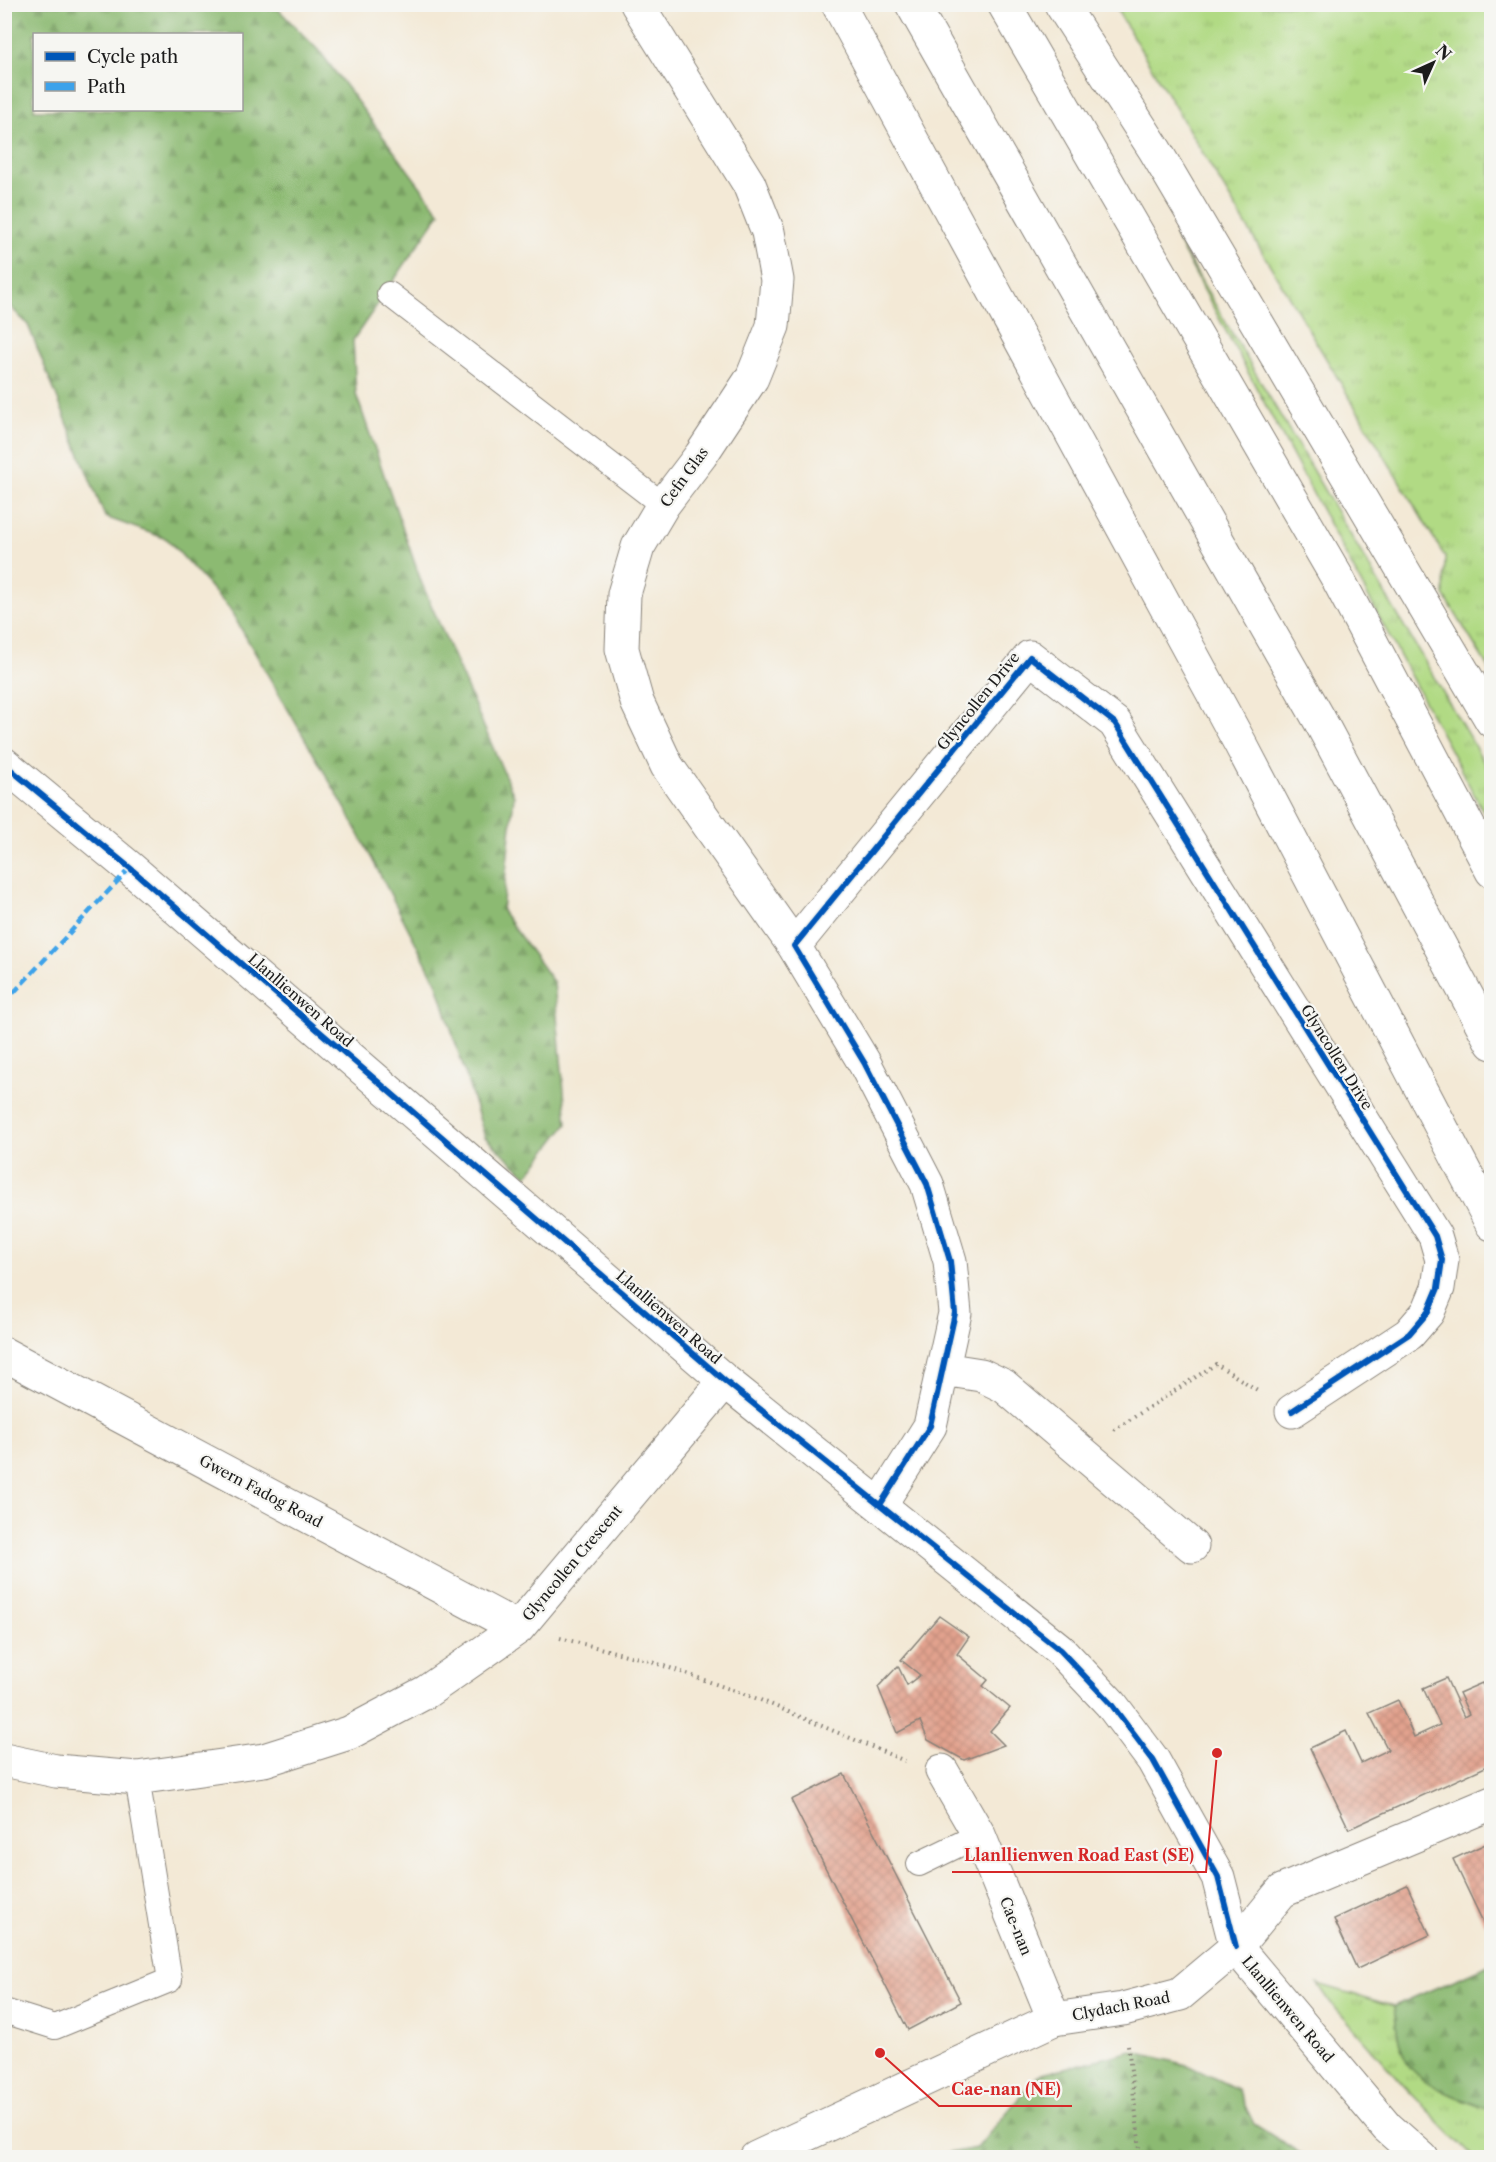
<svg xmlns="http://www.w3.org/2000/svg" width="1496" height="2162" viewBox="0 0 1496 2162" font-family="'Libre Caslon Text',serif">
  <defs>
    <pattern id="grass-tufts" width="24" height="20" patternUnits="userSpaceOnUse" patternTransform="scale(1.5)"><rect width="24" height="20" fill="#b1da84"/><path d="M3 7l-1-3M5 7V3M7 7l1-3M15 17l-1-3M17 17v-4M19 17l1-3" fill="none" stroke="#98ba71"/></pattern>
    <pattern id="forest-firs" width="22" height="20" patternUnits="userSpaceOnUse" patternTransform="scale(1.5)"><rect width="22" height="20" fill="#8cba72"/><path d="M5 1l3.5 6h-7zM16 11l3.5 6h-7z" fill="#789f62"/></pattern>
    <pattern id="building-cross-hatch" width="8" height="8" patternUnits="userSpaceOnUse" patternTransform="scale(1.5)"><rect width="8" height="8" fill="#e2a28e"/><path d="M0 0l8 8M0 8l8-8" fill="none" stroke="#c18b7a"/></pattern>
  </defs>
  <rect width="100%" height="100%" fill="#f6f6f2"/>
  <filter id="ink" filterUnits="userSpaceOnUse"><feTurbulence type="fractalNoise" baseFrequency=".0167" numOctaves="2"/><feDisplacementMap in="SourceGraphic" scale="12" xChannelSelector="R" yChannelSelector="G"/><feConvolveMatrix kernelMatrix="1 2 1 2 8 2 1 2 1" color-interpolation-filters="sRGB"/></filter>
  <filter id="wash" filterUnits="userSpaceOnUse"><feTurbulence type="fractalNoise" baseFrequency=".008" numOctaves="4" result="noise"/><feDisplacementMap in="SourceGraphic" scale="24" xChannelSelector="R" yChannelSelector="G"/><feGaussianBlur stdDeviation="1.35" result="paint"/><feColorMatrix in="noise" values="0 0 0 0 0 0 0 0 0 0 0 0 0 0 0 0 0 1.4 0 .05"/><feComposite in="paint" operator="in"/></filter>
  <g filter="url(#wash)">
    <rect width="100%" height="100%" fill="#f3e9d6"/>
    <path fill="url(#grass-tufts)" stroke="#667b50" stroke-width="1.5" d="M 1114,5 L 1491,5 L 1491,672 L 1444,595 L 1445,557 Z
      M 1175,236 L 1491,774 L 1491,826 Z
      M 1318,1984 L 1394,2006 L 1398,2036 L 1462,2100 L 1491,2110 L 1491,2157 L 1473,2157 L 1404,2086 L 1331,2003 Z"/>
    <path fill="url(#forest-firs)" stroke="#546b47" stroke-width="1.5" fill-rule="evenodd" d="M 4,5 L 274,5 L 321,53 L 440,213 L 353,340 L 356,394 L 422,584 L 514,796 L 502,911 L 554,983 L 567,1124 L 527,1176 L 485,1137 L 437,984 L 348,813 L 229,608 L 167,539 L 105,517 L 28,325 L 5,301 ZM 34,34 L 242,34 L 242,110 L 34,110 Z
      M 1491,1964 L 1491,2110 C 1468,2102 1418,2085 1406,2061 C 1398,2044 1396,2025 1394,2006 Z
      M 1132,2051 L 1187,2065 L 1237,2089 L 1254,2124 L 1306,2157 L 929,2157 L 977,2148 L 1038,2075 Z"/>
    <g id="blocks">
      <path fill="url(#building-cross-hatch)" d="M 939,1616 L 969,1637 L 957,1654 L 988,1680 L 983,1686 L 1010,1708 L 990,1731 L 1004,1745 L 964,1760 L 928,1740 L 920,1721 L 897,1733 L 878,1687 L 898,1666 L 907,1685 L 920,1675 L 901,1660 Z
        M 1446,1678 L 1464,1717 L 1469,1714 L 1459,1693 L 1482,1683 L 1492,1706 L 1492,1764 L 1349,1829 L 1310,1748 L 1346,1731 L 1361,1763 L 1388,1750 L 1369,1713 L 1398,1700 L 1414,1737 L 1440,1725 L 1423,1688 Z
        M 844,1774 L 961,2002 L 908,2030 L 791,1800 Z
        M 1492,1841 L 1492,1920 L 1484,1924 L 1453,1859 Z
        M 1407,1885 L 1430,1935 L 1357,1969 L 1334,1919 Z"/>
    </g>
  </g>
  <g filter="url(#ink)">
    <use href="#blocks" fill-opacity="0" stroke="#888279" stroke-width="1.5"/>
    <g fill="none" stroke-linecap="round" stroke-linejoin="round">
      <g stroke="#888279" stroke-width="26">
        <path id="service" d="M 389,294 L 663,505
          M 919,1864 L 979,1835
          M 4,2011 L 55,2027 L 170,1980 L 137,1778"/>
      </g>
      <g stroke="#888279" stroke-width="35">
        <path id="minor" d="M 637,4 L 749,184 L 768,232 L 777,280 L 773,326 L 752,378 L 701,455 L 663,505 L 638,547 L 624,594 L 622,649 L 637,702 L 667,766 L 794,946
          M 4,764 L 130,868 L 725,1381 L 1060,1650 L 1111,1704 L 1153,1760 L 1218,1877 L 1236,1947
          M 4,1354 L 518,1628
          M 943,1369 L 981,1375 L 1004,1386 L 1192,1546
          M 880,1505 L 930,1426 L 955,1313 L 950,1261 L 927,1184 L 865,1064 L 794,946 L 1030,657 L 1115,723 L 1435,1236 L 1442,1260 L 1438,1288 L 1428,1312 L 1409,1334 L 1292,1411
          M 4,1760 L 56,1771 L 137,1778 L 264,1760 L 349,1733 L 426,1692 L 518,1628 L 725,1381
          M 942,1771 L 979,1835 L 1054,2019
          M 1236,1947 L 1282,1891 L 1492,1803"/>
      </g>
      <g stroke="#888279" stroke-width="35">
        <path id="secondary" d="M 756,2158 L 1054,2019 L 1123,2009 L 1180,1994 L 1236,1947 L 1387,2127 L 1422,2158"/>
      </g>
      <g stroke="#888279" stroke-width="35">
        <path id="motorway" d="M 838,4 L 1240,743 L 1492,1224
          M 912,4 L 1319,719 L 1492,1043
          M 1004,4 L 1338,579 L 1492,871
          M 1061,4 L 1155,150 L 1492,721"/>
      </g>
      <path stroke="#888279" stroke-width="4" stroke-dasharray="1.5 4.5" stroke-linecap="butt" d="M 1114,1430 L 1216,1364 L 1259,1391
        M 560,1638 L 650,1661 L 758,1699 L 905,1761
        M 1128,2045 L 1141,2158"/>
      <use href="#service" stroke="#fff" stroke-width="24"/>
      <use href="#minor" stroke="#fff" stroke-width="33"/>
      <use href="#secondary" stroke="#fff" stroke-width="33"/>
      <use href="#motorway" stroke="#fff" stroke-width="33"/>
      <path stroke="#3da2ea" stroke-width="4.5" stroke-dasharray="9 4.5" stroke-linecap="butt" d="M 4,1003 L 130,868"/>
      <g stroke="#f6f6f2" stroke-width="10">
        <path id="cycleway" d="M 4,764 L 130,868 L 725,1381 L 1060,1650 L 1111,1704 L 1153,1760 L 1218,1877 L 1236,1947
          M 880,1505 L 930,1426 L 955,1313 L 950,1261 L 927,1184 L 865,1064 L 794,946 L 1030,657 L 1115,723 L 1435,1236 L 1442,1260 L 1438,1288 L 1428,1312 L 1409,1334 L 1292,1411"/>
      </g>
      <use href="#cycleway" stroke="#0057b8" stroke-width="6"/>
    </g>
  </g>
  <g text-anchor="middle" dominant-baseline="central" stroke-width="4.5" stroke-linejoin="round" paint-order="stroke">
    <g font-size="15" fill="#1c1c1c" stroke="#f6f6f2">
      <text transform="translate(684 477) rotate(-54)">Cefn Glas</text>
      <text transform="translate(978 701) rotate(-51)">Glyncollen Drive</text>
      <text transform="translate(301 1000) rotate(41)">Llanllienwen Road</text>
      <text transform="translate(1337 1057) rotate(58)">Glyncollen Drive</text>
      <text transform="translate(669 1317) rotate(41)">Llanllienwen Road</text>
      <text transform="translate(261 1491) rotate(28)">Gwern Fadog Road</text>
      <text transform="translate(572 1563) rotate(-50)">Glyncollen Crescent</text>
      <text transform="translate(1016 1926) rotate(68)">Cae-nan</text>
      <text transform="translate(1121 2006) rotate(-11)">Clydach Road</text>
      <text transform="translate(1288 2009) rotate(50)">Llanllienwen Road</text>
    </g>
  </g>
  <path fill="none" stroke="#d62828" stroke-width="2" d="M1217 1753L1206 1872H952M880 2053L939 2106H1072"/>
  <g fill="#d62828" stroke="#f6f6f2" stroke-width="2">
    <circle cx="1217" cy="1753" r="6"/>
    <circle cx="880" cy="2053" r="6"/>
  </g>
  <g font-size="16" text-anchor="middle" font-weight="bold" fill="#d62828" stroke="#f6f6f2" stroke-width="4.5" stroke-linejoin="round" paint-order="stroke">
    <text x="1079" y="1861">Llanllienwen Road East (SE)</text>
    <text x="1006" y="2095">Cae-nan (NE)</text>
  </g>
  <rect width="1496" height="2162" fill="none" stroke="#f6f6f2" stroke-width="24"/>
  <rect x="33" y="33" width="210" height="78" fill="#f6f6f2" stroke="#9f9f9c" stroke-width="1.5"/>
  <rect x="45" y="52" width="30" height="9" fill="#0057b8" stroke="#9f9f9c" stroke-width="1.5"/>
  <text x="87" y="63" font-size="18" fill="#1c1c1c">Cycle path</text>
  <rect x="45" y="82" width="30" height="9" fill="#3da2ea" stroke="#9f9f9c" stroke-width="1.5"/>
  <text x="87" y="93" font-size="18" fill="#1c1c1c">Path</text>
  <g transform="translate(1433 63) rotate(45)" stroke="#f6f6f2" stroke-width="4.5" paint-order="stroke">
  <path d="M0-4.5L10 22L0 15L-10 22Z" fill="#1c1c1c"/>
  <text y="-9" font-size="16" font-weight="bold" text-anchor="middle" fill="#1c1c1c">N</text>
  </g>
</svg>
